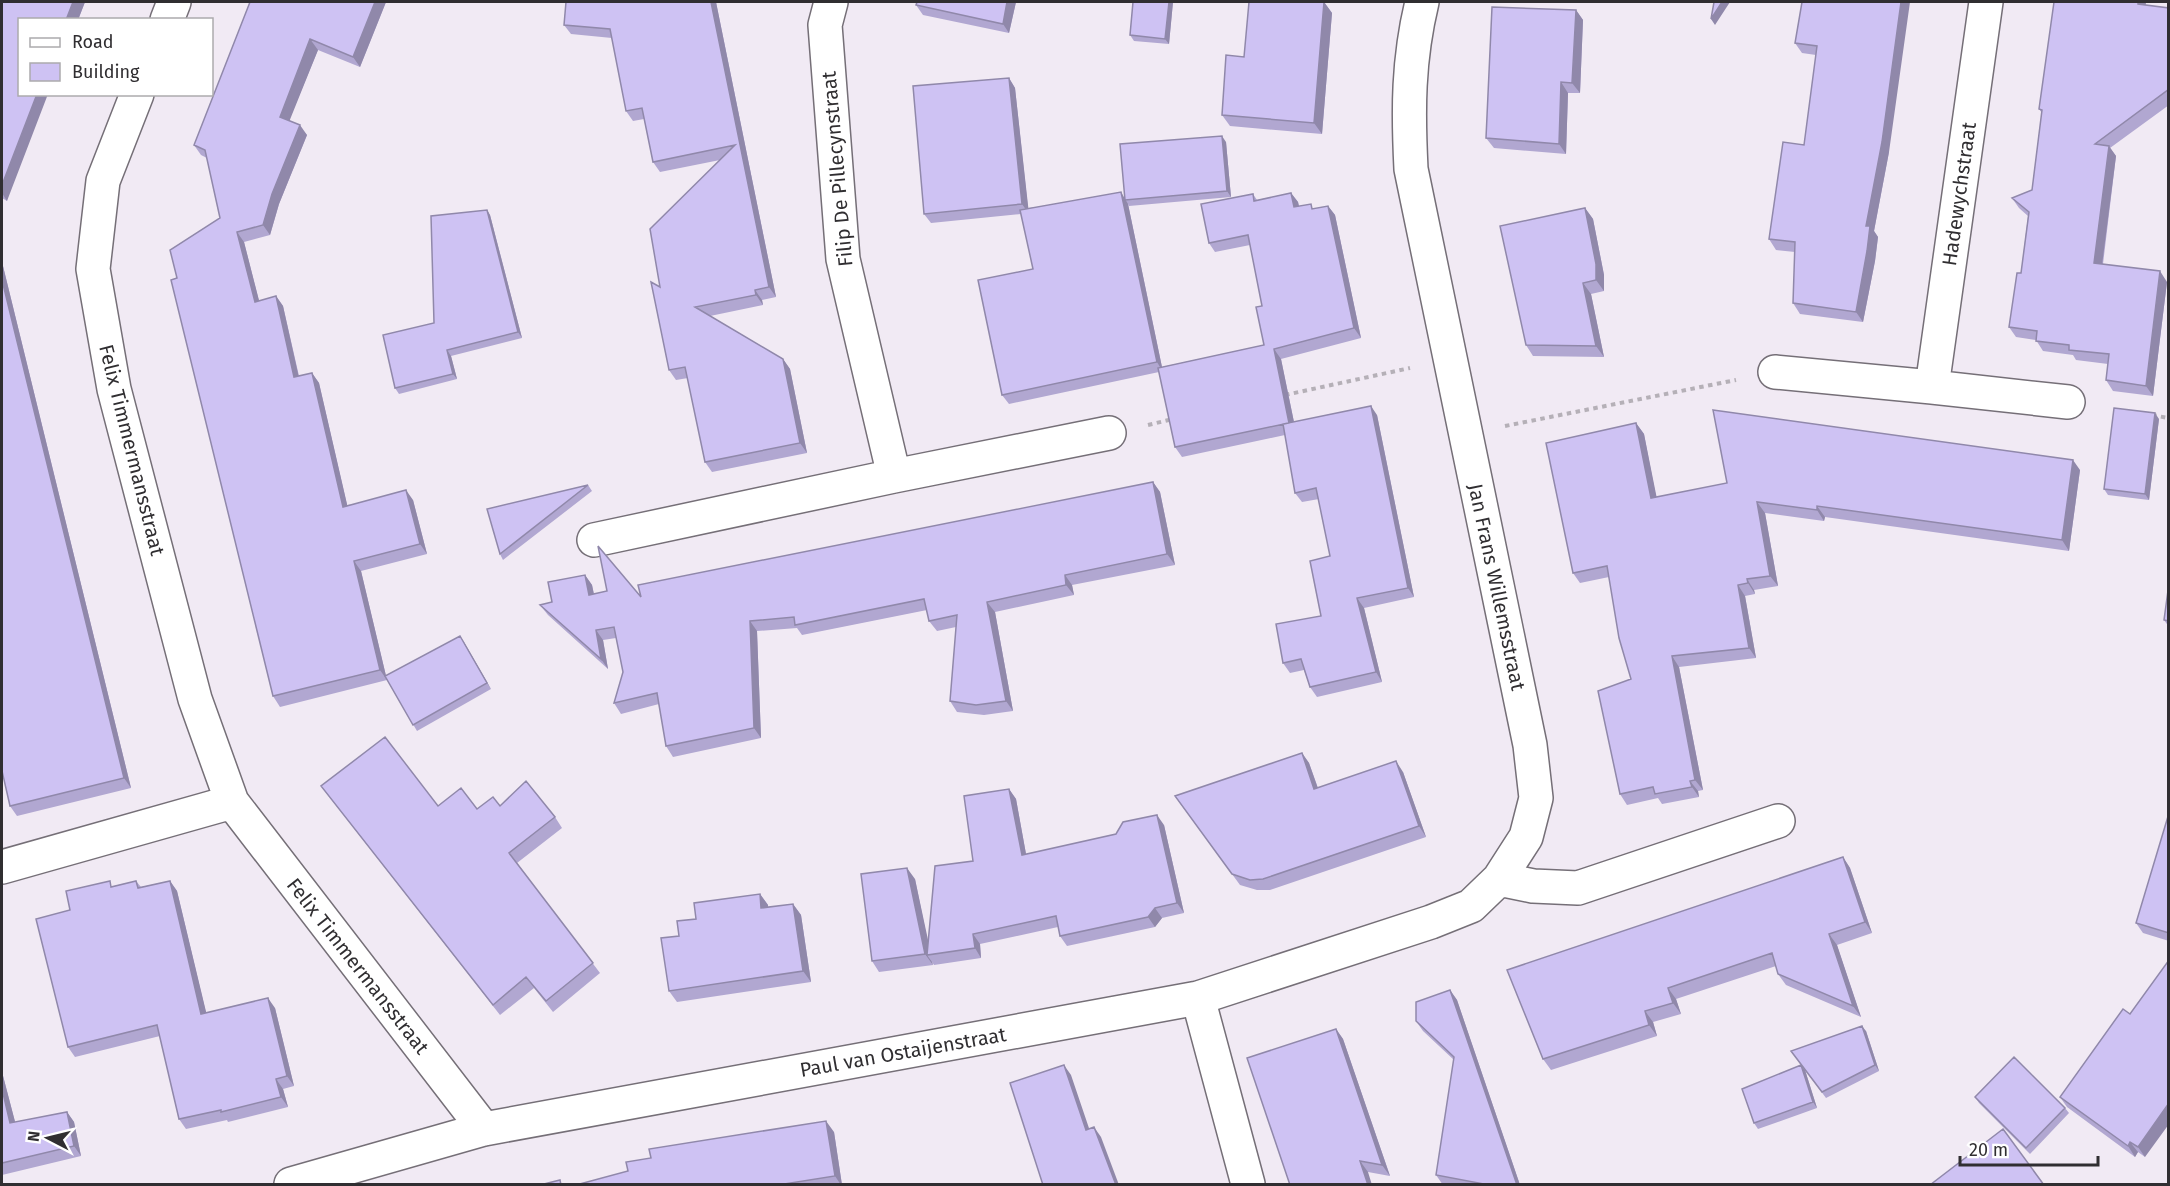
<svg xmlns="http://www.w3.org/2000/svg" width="2170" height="1186" viewBox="0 0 2170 1186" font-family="'Fira Sans',sans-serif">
  <rect width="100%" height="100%" fill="#f1eaf4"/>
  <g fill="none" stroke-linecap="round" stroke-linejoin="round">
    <g stroke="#756f77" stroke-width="36">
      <path id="street" d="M 831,2 L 825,25 L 843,259 L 894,476
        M 167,20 L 174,2
        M 137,94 L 103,181 L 93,269 L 114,389 L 195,699 L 232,802 L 484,1129
        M 1775,372 L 1932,387 L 1986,2
        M 1932,387 L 2068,402
        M 594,540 L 894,476 L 1109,433
        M 2,867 L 232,802
        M 1499,879 L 1533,886 L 1578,888 L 1778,821
        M 1198,998 L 1248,1184
        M 291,1184 L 484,1129 L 1198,998 L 1431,922 L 1471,906 L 1499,879 L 1526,837 L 1536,798 L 1530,745 L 1411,169 C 1408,110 1408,60 1422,2"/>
    </g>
    <path stroke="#b5b0b7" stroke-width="4" stroke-dasharray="4.5 4.5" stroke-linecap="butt" d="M 1285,395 L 1410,368
      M 2152,415 L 2168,418
      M 1148,425 L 1173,419
      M 1505,426 L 1736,380"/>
    <use href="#street" stroke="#fff" stroke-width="33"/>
  </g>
  <path fill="#b1a7d1" d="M 2,2 L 85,2 L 78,20 L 20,20 L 7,201 L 2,198 Z
    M 250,2 L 386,2 L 360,67 L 318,50 L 289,120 L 307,135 L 279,204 L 270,235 L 244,242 L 259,301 L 276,296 L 283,306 L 299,376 L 312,373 L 319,383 L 347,505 L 413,500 L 427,554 L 361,571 L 386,676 L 460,636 L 491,689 L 417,731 L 387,680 L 280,707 L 273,696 L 177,278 L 220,218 L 207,158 L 201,155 L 194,145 Z
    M 566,2 L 716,2 L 776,297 L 762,300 L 763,305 L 710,316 L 783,359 L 790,369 L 807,453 L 712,472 L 705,462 L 688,378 L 676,380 L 669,370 L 660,287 L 720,160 L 660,172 L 653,162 L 644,119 L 633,121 L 626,111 L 612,38 L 571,34 L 564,25 Z
    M 1016,2 L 1009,33 L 923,15 L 916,5 Z
    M 1133,2 L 1173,2 L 1169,44 L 1134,41 L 1130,35 Z
    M 1324,2 L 1332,13 L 1322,134 L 1230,126 L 1222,115 L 1244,57 Z
    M 1802,2 L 1889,152 L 1874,231 L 1878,237 L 1875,261 L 1863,322 L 1800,314 L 1793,303 L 1795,252 L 1776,250 L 1769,239 L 1804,145 L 1816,55 L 1802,53 L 1795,43 Z
    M 2146,5 L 2169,8 L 2169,105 L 2110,148 L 2116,156 L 2103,264 L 2167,282 L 2153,396 L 2113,391 L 2106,380 L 2108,364 L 2076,360 L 2073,355 L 2043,351 L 2036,340 L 2016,337 L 2009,327 L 2021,273 L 2028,216 L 2019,208 L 2012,198 L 2032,190 L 2042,113 L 2039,109 Z
    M 1576,10 L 1583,20 L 1580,93 L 1568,93 L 1566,154 L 1494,148 L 1486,138 Z
    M 1009,78 L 1015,88 L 1028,208 L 1125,198 L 1226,142 L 1231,197 L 1129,206 L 1128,204 L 1162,367 L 1264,345 L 1262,306 L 1250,245 L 1215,252 L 1209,243 L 1253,194 L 1257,200 L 1291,193 L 1298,202 L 1299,206 L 1314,209 L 1328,206 L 1335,215 L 1361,338 L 1281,359 L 1294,422 L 1377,415 L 1414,597 L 1364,608 L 1382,682 L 1317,697 L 1310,687 L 1304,670 L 1290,673 L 1283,663 L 1321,616 L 1330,556 L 1319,499 L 1302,502 L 1295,493 L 1285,435 L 1182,457 L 1175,447 L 1159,372 L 1009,404 L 1002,395 L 1033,269 L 1021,214 L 931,223 L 924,214 Z
    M 1585,208 L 1593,219 L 1604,275 L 1604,291 L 1591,294 L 1604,357 L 1533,356 L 1526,345 Z
    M 487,210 L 490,215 L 522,338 L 451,356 L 457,379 L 399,394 L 395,388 L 434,323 Z
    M 2,262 L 131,788 L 17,816 L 10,806 Z
    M 2159,419 L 2149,500 L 2108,495 L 2104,489 Z
    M 1636,423 L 1644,434 L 1656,497 L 2080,470 L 2069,551 L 1825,517 L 1824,521 L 1765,513 L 1778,586 L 1754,590 L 1755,594 L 1745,596 L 1756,658 L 1679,667 L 1703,790 L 1698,791 L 1699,797 L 1662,804 L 1658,798 L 1627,805 L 1620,794 L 1631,679 L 1609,577 L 1580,583 L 1573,573 Z
    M 1153,482 L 1160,492 L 1175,565 L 1072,585 L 1074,595 L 995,612 L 1013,711 L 984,715 L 957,712 L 950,701 L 956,627 L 937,631 L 929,621 L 927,610 L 802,635 L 797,628 L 757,631 L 761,738 L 673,757 L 666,746 L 659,704 L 621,714 L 614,703 L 623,672 L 616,638 L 603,640 L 608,669 L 548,615 L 540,605 L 552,602 L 585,575 L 592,585 L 594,594 L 641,597 Z
    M 588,485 L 592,491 L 503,560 L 500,554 Z
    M 2169,583 L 2169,627 L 2164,620 Z
    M 1302,753 L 1309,763 L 1318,788 L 1403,772 L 1426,837 L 1270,890 L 1257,890 L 1240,885 L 1175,796 Z
    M 321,786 L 438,806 L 477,809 L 500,806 L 555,817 L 562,828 L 517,863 L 600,973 L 553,1012 L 534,988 L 500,1015 Z
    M 1009,789 L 1016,799 L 1026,854 L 1164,825 L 1184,913 L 1162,918 L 1155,927 L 1067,946 L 1060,936 L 1058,927 L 980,944 L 981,958 L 934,965 L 932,962 L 933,965 L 879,972 L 872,961 L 915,879 L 928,943 L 973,861 Z
    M 2169,813 L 2169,941 L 2143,933 L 2136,923 Z
    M 1843,857 L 1850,868 L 1872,933 L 1837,945 L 1861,1017 L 1786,985 L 1778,974 L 1776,966 L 1676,999 L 1681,1014 L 1653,1022 L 1657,1036 L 1551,1070 L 1543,1059 Z
    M 136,881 L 141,887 L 170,881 L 177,891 L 206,1013 L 275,1008 L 294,1086 L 283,1089 L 288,1107 L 228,1122 L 227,1120 L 186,1129 L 179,1119 L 160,1036 L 75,1057 L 68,1047 L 114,886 Z
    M 760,894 L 768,905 L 768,907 L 793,904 L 801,915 L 811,982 L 677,1002 L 669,991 L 679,936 L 696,919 Z
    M 1450,990 L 1457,1000 L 1520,1185 L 1443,1185 L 1436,1175 L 1454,1060 L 1423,1031 L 1416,1021 Z
    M 2130,1014 L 2145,1157 L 2138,1152 L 2135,1157 L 2067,1107 L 2060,1097 Z
    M 1336,1029 L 1343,1039 L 1390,1176 L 1368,1172 L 1290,1185 Z
    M 1866,1031 L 1879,1071 L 1826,1098 L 1791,1051 Z
    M 1805,1070 L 1817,1108 L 1758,1129 L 1754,1123 Z
    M 2,1072 L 15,1122 L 67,1112 L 74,1122 L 81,1156 L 2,1175 Z
    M 1975,1097 L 2065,1108 L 2069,1113 L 2030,1154 L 1979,1103 Z
    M 834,1132 L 842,1185 L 576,1185 Z"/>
  <path fill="#9088aa" d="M 73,2 L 85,2 L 78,20 L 66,20 Z
    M 375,2 L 386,2 L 360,67 L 353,57 Z
    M 711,2 L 716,2 L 776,297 L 769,287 Z
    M 1007,2 L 1016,2 L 1009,33 L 1003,24 Z
    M 1169,2 L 1173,2 L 1169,44 L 1165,39 Z
    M 1324,2 L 1332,13 L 1322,134 L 1314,123 Z
    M 1722,2 L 1730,2 L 1715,25 L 1711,19 Z
    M 1901,2 L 1910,2 L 1889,152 L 1874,231 L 1878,237 L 1875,261 L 1863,322 L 1856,312 L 1866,226 Z
    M 2138,2 L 2146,2 L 2145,14 L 2138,4 Z
    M 1576,10 L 1583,20 L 1580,93 L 1572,83 Z
    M 310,39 L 318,50 L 287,127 L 280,117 Z
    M 1009,78 L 1015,88 L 1029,214 L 1022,204 Z
    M 1561,82 L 1568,93 L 1566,154 L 1559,144 Z
    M 37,94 L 48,94 L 7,201 L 2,193 L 2,185 Z
    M 300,125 L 307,135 L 279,204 L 270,235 L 263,225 L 272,194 Z
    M 1222,136 L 1226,142 L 1231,197 L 1227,191 Z
    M 2109,146 L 2116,156 L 2101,273 L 2094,263 Z
    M 1121,192 L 1128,204 L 1163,372 L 1157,362 Z
    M 1291,193 L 1298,202 L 1301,216 L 1294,207 Z
    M 1328,206 L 1335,215 L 1361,338 L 1354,328 Z
    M 1585,208 L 1593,219 L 1604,275 L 1604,291 L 1596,280 Z
    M 487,210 L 490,215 L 522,338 L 518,332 Z
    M 237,232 L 244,242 L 262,312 L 255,302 Z
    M 2,262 L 131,788 L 124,778 L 2,280 Z
    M 2160,271 L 2167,282 L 2153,396 L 2146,386 Z
    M 1583,283 L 1591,294 L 1604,357 L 1596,346 Z
    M 755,290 L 762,300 L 763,305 L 756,295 Z
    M 276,296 L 283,306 L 301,387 L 294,377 Z
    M 1274,349 L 1281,359 L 1296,432 L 1289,423 Z
    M 447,350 L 451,356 L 457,379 L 453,374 Z
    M 783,359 L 790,369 L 807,453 L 800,443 Z
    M 312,373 L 319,383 L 350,517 L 343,507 Z
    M 1371,406 L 1377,415 L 1414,597 L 1408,588 Z
    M 2155,413 L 2159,419 L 2149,500 L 2145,494 Z
    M 1636,423 L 1644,434 L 1659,509 L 1651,498 Z
    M 2073,460 L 2080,470 L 2069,551 L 2062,540 Z
    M 1153,482 L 1160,492 L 1175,565 L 1167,554 Z
    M 406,490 L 413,500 L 427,554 L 420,544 Z
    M 1757,502 L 1765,513 L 1778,586 L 1770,576 Z
    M 1817,506 L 1825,517 L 1824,521 L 1817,510 Z
    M 354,561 L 361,571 L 387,680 L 380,670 Z
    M 585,575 L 592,585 L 596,605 L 589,595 Z
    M 1065,575 L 1072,585 L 1074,595 L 1066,585 Z
    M 1747,579 L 1754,590 L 1755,594 L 1748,583 Z
    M 1738,585 L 1745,596 L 1756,658 L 1749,648 Z
    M 1357,598 L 1364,608 L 1382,682 L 1376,672 Z
    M 987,602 L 995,612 L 1013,711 L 1006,701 Z
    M 750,621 L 757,631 L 761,738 L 754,728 Z
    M 596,630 L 603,640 L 608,669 L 601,659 Z
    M 460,636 L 464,642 L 491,689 L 487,683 Z
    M 1672,656 L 1679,667 L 1703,790 L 1695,780 Z
    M 1302,753 L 1309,763 L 1322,800 L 1314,789 Z
    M 1396,761 L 1403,772 L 1426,837 L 1419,826 Z
    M 1690,781 L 1698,791 L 1699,797 L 1692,787 Z
    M 1009,789 L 1016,799 L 1028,865 L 1022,855 Z
    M 1157,815 L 1164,825 L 1184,913 L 1177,903 Z
    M 1843,857 L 1850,868 L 1872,933 L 1865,922 Z
    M 907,868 L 915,879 L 931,954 L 927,955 L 932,962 L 933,965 L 925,954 Z
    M 170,881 L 177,891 L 209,1024 L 201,1014 Z
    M 760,894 L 768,905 L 769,919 L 761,908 Z
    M 793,904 L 801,915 L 811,982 L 803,971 Z
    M 1155,908 L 1162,918 L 1155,927 L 1148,917 Z
    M 973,934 L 980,944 L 981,958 L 975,948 Z
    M 1829,934 L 1837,945 L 1861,1017 L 1853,1006 Z
    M 1668,988 L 1676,999 L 1681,1014 L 1673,1003 Z
    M 1450,990 L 1457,1000 L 1520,1185 L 1517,1185 Z
    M 268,998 L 275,1008 L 294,1086 L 287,1076 Z
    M 1645,1011 L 1653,1022 L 1657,1036 L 1649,1025 Z
    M 1862,1026 L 1866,1031 L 1879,1071 L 1875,1065 Z
    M 1336,1029 L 1343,1039 L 1390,1176 L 1382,1165 Z
    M 1064,1065 L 1071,1075 L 1093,1140 L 1086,1130 Z
    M 1801,1065 L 1805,1070 L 1817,1108 L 1813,1102 Z
    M 2,1072 L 18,1133 L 10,1123 L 2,1089 Z
    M 276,1079 L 283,1089 L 288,1107 L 281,1097 Z
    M 2169,1103 L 2169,1124 L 2145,1157 L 2138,1147 Z
    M 67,1112 L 74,1122 L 81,1156 L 74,1146 Z
    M 826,1121 L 834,1132 L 842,1185 L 841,1185 L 835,1176 Z
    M 1094,1127 L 1101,1137 L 1119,1185 L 1116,1185 Z
    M 2130,1142 L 2138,1152 L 2135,1157 L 2128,1146 Z
    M 1360,1161 L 1368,1172 L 1372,1185 L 1368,1185 Z"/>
  <path fill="#cec2f3" stroke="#9088aa" stroke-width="1.5" d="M 2,2 L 73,2 L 66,20 L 20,20 L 20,94 L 37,94 L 2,185 Z
    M 250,2 L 375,2 L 353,57 L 310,39 L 280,117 L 300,125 L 272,194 L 263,225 L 237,232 L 255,302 L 276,296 L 294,377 L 312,373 L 343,507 L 406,490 L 420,544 L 354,561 L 380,670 L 273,696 L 171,280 L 177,278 L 170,250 L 220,218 L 205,150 L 194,145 Z
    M 566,2 L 711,2 L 769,287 L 755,290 L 756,295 L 695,307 L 783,359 L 800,443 L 705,462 L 685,367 L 669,370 L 651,282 L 660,287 L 650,229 L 735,145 L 653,162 L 642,108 L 626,111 L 610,29 L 564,25 Z
    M 917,2 L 1007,2 L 1003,24 L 916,5 Z
    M 1133,2 L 1169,2 L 1165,39 L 1130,35 Z
    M 1249,2 L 1324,2 L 1314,123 L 1222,115 L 1226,55 L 1244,57 Z
    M 1714,2 L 1722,2 L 1711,19 Z
    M 1802,2 L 1901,2 L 1882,142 L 1866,226 L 1870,226 L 1867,251 L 1856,312 L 1793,303 L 1795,242 L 1769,239 L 1783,142 L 1804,145 L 1817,46 L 1795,43 Z
    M 2054,2 L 2138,2 L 2138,4 L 2169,8 L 2169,89 L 2095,144 L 2109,146 L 2094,263 L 2160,271 L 2146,386 L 2106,380 L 2109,354 L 2069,350 L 2069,345 L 2036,341 L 2037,331 L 2009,327 L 2017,273 L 2021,273 L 2029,212 L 2012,198 L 2032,190 L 2042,110 L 2039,109 Z
    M 1492,7 L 1576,10 L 1572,83 L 1561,82 L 1559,144 L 1486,138 Z
    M 1009,78 L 1022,204 L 924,214 L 913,86 Z
    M 1222,136 L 1227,191 L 1125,200 L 1120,144 Z
    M 1121,192 L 1157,362 L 1002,395 L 978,280 L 1033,269 L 1020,210 Z
    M 1291,193 L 1294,207 L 1311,204 L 1312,209 L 1328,206 L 1354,328 L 1274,349 L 1289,423 L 1175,447 L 1158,368 L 1264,345 L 1256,307 L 1262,306 L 1248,235 L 1209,243 L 1201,204 L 1253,194 L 1254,201 Z
    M 1585,208 L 1596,264 L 1596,280 L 1583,283 L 1596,346 L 1526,345 L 1500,226 Z
    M 487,210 L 518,332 L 447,350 L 453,374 L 395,388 L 383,335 L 434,323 L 431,216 Z
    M 2,280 L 124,778 L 10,806 L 2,771 Z
    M 1371,406 L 1408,588 L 1357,598 L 1376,672 L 1310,687 L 1301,659 L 1283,663 L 1276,624 L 1321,616 L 1310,561 L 1330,556 L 1316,488 L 1295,493 L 1283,424 Z
    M 2114,408 L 2155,413 L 2145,494 L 2104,489 Z
    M 1713,410 L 2073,460 L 2062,540 L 1817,506 L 1817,510 L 1757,502 L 1770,576 L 1747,579 L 1748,583 L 1738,585 L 1749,648 L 1672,656 L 1695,780 L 1690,781 L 1692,787 L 1655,794 L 1653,787 L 1620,794 L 1598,691 L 1631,679 L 1619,638 L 1607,566 L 1573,573 L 1546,443 L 1636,423 L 1651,498 L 1727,483 Z
    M 1153,482 L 1167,554 L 1065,575 L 1066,585 L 987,602 L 1006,701 L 976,705 L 950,701 L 957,615 L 929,621 L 924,599 L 795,625 L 794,617 L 750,621 L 754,728 L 666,746 L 657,693 L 614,703 L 623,672 L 614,627 L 596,630 L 601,659 L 540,605 L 552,602 L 548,582 L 585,575 L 589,595 L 607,591 L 598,546 L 641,597 L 638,585 Z
    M 588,485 L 500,554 L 487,509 Z
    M 2169,583 L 2169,621 L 2164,620 Z
    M 460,636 L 487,683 L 413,725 L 385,676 Z
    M 385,737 L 438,806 L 461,788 L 477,809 L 493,797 L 500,806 L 526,781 L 555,817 L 509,853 L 593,963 L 546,1001 L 526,977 L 493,1005 L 321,786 Z
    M 1302,753 L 1314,789 L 1396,761 L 1419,826 L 1263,879 L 1250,880 L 1232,874 L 1175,796 Z
    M 1009,789 L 1022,855 L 1116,834 L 1123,822 L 1157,815 L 1177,903 L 1155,908 L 1148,917 L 1060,936 L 1056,916 L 973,934 L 975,948 L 927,955 L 935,866 L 973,861 L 964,796 Z
    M 2169,813 L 2169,933 L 2136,923 Z
    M 1843,857 L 1865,922 L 1829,934 L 1853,1006 L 1778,974 L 1772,953 L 1668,988 L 1673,1003 L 1645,1011 L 1649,1025 L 1543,1059 L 1507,970 Z
    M 907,868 L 925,954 L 872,961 L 861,874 Z
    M 110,881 L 111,887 L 136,881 L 138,888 L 170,881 L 201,1014 L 268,998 L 287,1076 L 276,1079 L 281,1097 L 221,1112 L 221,1110 L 179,1119 L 157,1025 L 68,1047 L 36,919 L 70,910 L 66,891 Z
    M 760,894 L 761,908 L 793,904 L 803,971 L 669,991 L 661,938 L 679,936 L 677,921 L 696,919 L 694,903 Z
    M 2169,960 L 2169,1103 L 2138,1147 L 2130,1142 L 2128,1146 L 2060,1097 L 2123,1009 L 2130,1014 Z
    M 1450,990 L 1517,1185 L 1489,1185 L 1436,1175 L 1454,1057 L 1416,1021 L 1416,1002 Z
    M 1862,1026 L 1875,1065 L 1822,1092 L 1791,1051 Z
    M 1336,1029 L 1382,1165 L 1360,1161 L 1368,1185 L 1290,1185 L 1247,1058 Z
    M 2014,1057 L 2065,1108 L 2026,1148 L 1975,1097 Z
    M 1064,1065 L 1086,1130 L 1094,1127 L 1116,1185 L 1043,1185 L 1010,1083 Z
    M 1801,1065 L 1813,1102 L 1754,1123 L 1742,1089 Z
    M 2,1089 L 10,1123 L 67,1112 L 74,1146 L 2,1163 Z
    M 826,1121 L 835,1176 L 778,1185 L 576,1185 L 628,1171 L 626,1162 L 651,1158 L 649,1149 Z
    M 2003,1129 L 2044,1185 L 1930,1185 Z
    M 560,1180 L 561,1185 L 540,1185 Z"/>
  <g text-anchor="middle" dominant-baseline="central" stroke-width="4.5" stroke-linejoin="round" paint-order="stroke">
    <g font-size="20" fill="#302e31" stroke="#fff">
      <text transform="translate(837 169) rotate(-95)">Filip De Pillecynstraat</text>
      <text transform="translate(1959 194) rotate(-82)">Hadewychstraat</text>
      <text transform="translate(132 450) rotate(76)">Felix Timmermansstraat</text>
      <text transform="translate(1497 587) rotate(78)">Jan Frans Willemsstraat</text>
      <text transform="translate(358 966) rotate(52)">Felix Timmermansstraat</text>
      <text transform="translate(903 1052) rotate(-10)">Paul van Ostaijenstraat</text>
    </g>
  </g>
  <rect width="2170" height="1186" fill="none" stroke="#302e31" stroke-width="6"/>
  <rect x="18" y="18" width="195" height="78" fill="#ffffff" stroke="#acabad" stroke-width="1.5"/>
  <rect x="30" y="38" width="30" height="9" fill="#ffffff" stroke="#acabad" stroke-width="1.5"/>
  <text x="72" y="48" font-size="18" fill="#302e31">Road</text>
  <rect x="30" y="63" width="30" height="18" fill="#cec2f3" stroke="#acabad" stroke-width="1.5"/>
  <text x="72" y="78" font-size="18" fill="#302e31">Building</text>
  <g transform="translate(48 1138) rotate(277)" stroke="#ffffff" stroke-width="4.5" paint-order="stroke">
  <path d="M0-4.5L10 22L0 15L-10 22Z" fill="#302e31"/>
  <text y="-9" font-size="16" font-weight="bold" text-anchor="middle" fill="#302e31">N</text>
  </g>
  <path d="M1960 1156v9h138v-9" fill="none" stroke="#302e31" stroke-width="3"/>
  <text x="1969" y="1156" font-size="18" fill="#302e31" stroke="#ffffff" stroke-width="4.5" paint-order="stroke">20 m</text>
</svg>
